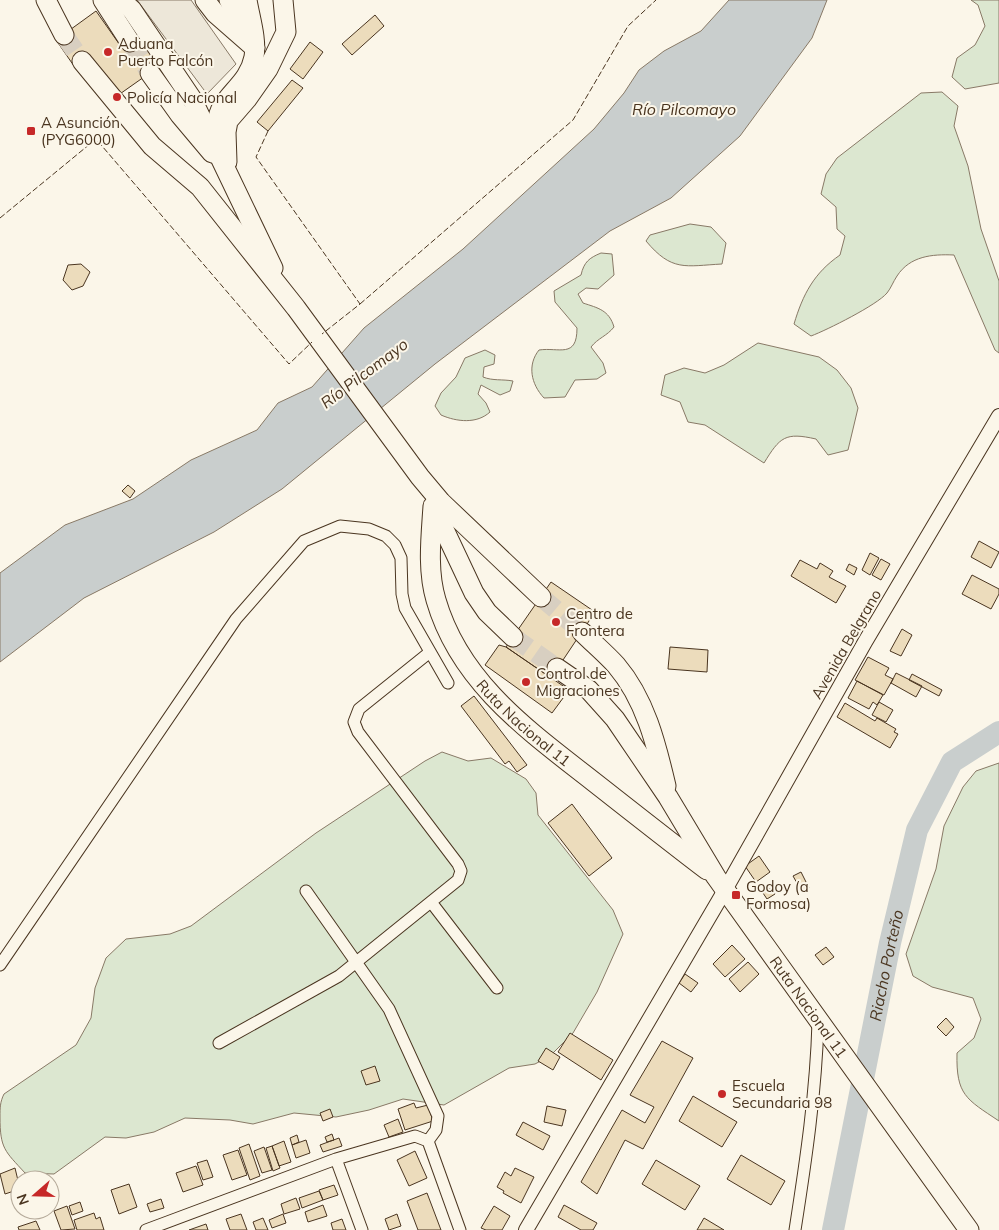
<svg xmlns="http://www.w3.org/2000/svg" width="999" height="1230" viewBox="0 0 999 1230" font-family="Mulish,sans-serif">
  <rect width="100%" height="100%" fill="#fbf6e9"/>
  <path fill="#dce7d0" stroke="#887966" d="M 971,0 L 999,0 L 999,83 L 965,89 L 952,77 L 957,58 L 975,45 L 985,26 L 978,5 Z
    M 942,92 L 958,106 L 954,126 L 968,166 L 981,229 L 999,281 L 999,353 L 995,350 L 954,255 C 932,254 910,256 897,276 C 893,282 891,288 887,293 C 877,305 827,330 811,336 L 794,324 C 803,294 814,273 840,255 L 845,236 L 837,229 L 836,207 L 821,194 L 826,174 L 837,158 L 921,93 Z
    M 690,224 L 711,227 L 726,243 L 722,264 C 685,266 672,272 646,241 L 650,235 Z
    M 601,253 L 612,254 L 614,275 L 598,289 L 586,288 L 578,294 L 583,303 C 598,308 609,310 614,327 C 607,336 598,338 591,347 L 603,363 L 606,373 L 597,379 L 575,380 L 565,397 L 544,398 C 531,384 527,365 539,350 C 559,347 577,359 577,328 L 555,302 L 554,291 L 581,275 C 584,262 589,258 601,253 Z
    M 758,343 L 819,357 L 837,370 L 851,388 L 858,408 L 848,450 L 828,455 L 816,439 C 785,432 780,437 764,463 L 705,425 L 688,422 L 680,402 L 661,395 L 665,375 L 684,368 L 705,373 L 724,365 Z
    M 485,350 L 495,355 L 494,364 L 484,367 L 483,377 C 493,381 502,379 513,381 L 510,391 L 500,395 L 481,385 L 478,394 L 486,403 L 490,412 C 477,424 457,422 441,415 L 435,406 L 441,393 L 456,377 L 465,358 Z
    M 442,752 L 468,761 L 491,758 L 526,779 L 536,793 L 538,815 L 613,910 L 623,934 L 597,992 L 573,1033 L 550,1056 L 535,1064 L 509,1068 L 444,1105 L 403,1099 L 369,1110 L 336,1117 L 294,1113 L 253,1124 L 230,1120 L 185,1118 L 154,1132 L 126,1138 L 105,1137 L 54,1174 L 25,1173 C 5,1151 0,1149 0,1117 C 0,1108 0,1102 4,1094 L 76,1045 L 91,1018 L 95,988 L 106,958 L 126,939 L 170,934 L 191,926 L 316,833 L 425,761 Z
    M 999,763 L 999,1121 C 966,1099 956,1095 957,1053 L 974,1038 L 981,1019 L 973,998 L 932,987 L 913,976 L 906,954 L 936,869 L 944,826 L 963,787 L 976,771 Z"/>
  <path fill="#ede7d9" stroke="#887966" d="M 137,0 L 191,0 L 236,64 L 207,94 Z"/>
  <path fill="#c9cecd" stroke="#887966" d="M 729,0 L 827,0 L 812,38 L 740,136 L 671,198 L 610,231 L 435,364 L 282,489 L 214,532 L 84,598 L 0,662 L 0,573 L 65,525 L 133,499 L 191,460 L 257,430 L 278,403 L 312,387 L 364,328 L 463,249 L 594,129 L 624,93 L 639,70 L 664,51 L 701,31 Z"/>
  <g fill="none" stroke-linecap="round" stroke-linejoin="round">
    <path stroke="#c9cecd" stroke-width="22" id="s1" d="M 833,1230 L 890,943 L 917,830 L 952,762 L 999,732"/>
  </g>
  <path fill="#ecdcbc" stroke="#4a3520" d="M 96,11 L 122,48 L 140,35 L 161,65 L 117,96 L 74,66 L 56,40 Z
    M 375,15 L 384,26 L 352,55 L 342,44 Z
    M 310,42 L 323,52 L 303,79 L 290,69 Z
    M 292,80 L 303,88 L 268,131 L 257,122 Z
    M 81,264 L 90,272 L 83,286 L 72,290 L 63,280 L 68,265 Z
    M 128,485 L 135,491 L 130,498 L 122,491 Z
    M 979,541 L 999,552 L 991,568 L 971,557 Z
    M 870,553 L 879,558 L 870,575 L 862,570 Z
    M 881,559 L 890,564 L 881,580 L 872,575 Z
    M 800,560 L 817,569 L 820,563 L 833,571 L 829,577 L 846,586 L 836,603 L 791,576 Z
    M 849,564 L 857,568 L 854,575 L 846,570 Z
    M 972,575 L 999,589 L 999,594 L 991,609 L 962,594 Z
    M 551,582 L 595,612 L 551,678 L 506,647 Z
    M 902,629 L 912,635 L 901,656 L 890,651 Z
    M 499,645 L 506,647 L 569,690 L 552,713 L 485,665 Z
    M 670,647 L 708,650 L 707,672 L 668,669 Z
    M 868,657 L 889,668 L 885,675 L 893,679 L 884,695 L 855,680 Z
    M 896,673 L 922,686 L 916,697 L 891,683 Z
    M 912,674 L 942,690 L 939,696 L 909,680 Z
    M 857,681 L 883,695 L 877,705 L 873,702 L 869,709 L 848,698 Z
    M 474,696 L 527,765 L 517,772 L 509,761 L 505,764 L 461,706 Z
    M 879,702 L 893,710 L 886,722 L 872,715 Z
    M 845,703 L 875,721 L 877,718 L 896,729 L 894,732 L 898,734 L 890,748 L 837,717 Z
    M 572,804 L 612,858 L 589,876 L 548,823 Z
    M 759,856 L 770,872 L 756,882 L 745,866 Z
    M 801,872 L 809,888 L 802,892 L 793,876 Z
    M 771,888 L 775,894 L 767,899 L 763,893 Z
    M 732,945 L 745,959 L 725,977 L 713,964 Z
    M 826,947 L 834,957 L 823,965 L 815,955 Z
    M 748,962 L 759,974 L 740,992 L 729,979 Z
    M 685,974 L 698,983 L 691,992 L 679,983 Z
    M 946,1018 L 954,1027 L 946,1036 L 937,1027 Z
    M 570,1033 L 613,1060 L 601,1080 L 558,1052 Z
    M 662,1041 L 693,1058 L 643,1149 L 625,1140 L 597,1194 L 581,1182 L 622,1110 L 645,1123 L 654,1107 L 630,1095 Z
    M 546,1048 L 560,1057 L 553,1070 L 538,1061 Z
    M 375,1066 L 380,1081 L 366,1085 L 361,1071 Z
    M 693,1096 L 737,1122 L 722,1147 L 679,1121 Z
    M 414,1103 L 416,1108 L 428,1105 L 433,1121 L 405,1130 L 398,1109 Z
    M 547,1106 L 566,1110 L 562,1126 L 544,1122 Z
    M 330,1109 L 333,1117 L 323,1121 L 320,1113 Z
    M 398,1119 L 403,1132 L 389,1137 L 384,1125 Z
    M 523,1122 L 550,1136 L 543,1150 L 516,1135 Z
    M 332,1134 L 334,1140 L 327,1142 L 325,1137 Z
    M 297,1135 L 299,1142 L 292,1145 L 290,1138 Z
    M 339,1138 L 342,1146 L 323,1152 L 320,1145 Z
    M 306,1140 L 310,1153 L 296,1158 L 292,1145 Z
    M 284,1141 L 291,1162 L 279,1166 L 272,1146 Z
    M 249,1144 L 260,1176 L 250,1180 L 239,1148 Z
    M 272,1146 L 280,1168 L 273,1171 L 266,1148 Z
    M 264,1147 L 272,1170 L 262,1173 L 254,1151 Z
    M 238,1150 L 247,1175 L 232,1180 L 223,1155 Z
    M 415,1151 L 427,1178 L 409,1186 L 397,1160 Z
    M 741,1155 L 785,1181 L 771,1205 L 727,1179 Z
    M 207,1160 L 213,1177 L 203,1180 L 197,1163 Z
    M 656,1160 L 700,1186 L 685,1210 L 642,1184 Z
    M 196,1166 L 203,1185 L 183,1192 L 176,1173 Z
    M 15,1168 L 20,1189 L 5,1194 L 0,1174 Z
    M 515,1168 L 534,1177 L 521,1203 L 503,1193 L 504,1191 L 497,1187 L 505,1172 L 511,1176 Z
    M 129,1184 L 137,1207 L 119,1214 L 111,1190 Z
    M 334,1185 L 338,1195 L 323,1200 L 319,1190 Z
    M 319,1191 L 323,1200 L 302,1208 L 299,1198 Z
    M 427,1193 L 441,1230 L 418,1230 L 407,1201 Z
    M 296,1198 L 300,1209 L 284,1214 L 281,1204 Z
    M 161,1199 L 164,1208 L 150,1212 L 147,1204 Z
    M 80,1202 L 83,1211 L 72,1215 L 69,1206 Z
    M 323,1205 L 327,1216 L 308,1222 L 305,1212 Z
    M 564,1205 L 597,1223 L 593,1230 L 581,1230 L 558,1217 Z
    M 67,1206 L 75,1229 L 61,1230 L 54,1211 Z
    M 494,1206 L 510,1216 L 502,1230 L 486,1230 L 481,1228 Z
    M 94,1213 L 96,1219 L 100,1217 L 104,1230 L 77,1230 L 74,1220 Z
    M 241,1214 L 247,1230 L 230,1230 L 226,1219 Z
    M 283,1214 L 286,1223 L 272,1228 L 269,1220 Z
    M 397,1214 L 401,1226 L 389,1230 L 385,1219 Z
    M 263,1218 L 268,1230 L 256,1230 L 253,1222 Z
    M 704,1218 L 724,1230 L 697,1230 Z
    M 342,1219 L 346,1230 L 333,1230 L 331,1223 Z
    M 36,1221 L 40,1230 L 19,1230 L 18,1227 Z
    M 206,1224 L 208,1230 L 189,1230 Z"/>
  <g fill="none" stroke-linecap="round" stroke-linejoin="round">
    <path stroke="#d8cfc1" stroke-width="19" stroke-dasharray="19 9" stroke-linecap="butt" d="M 64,35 L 82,61
      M 130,42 L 150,73
      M 541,597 L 582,632
      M 513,637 L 557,668"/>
    <g stroke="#4a3520" stroke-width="13">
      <path id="minor" d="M 306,891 L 389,1009 L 438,1116 L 436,1130 L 428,1141
        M 431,902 L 497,988
        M 0,965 L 236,619 L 304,541 L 340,526 L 369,529 L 386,536 L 395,545 L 401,558 L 402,594 L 405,608 L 448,683
        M 219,1043 L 339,976 L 458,880 L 461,871 L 458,864 L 358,732 L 354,722 L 359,709 L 430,652
        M 336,1159 L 362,1230
        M 146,1230 L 336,1159 L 415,1136 L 428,1141 L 460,1230
        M 795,1230 C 806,1160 816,1092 818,1022"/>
    </g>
    <g stroke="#4a3520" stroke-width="16">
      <path id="tertiary" d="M 526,1230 L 725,890 L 865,642 L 999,416"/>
    </g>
    <g stroke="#4a3520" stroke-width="21">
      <g id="trunk">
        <path d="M 46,0 L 64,35"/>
        <path d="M 103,0 L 130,42"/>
        <path d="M 121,0 L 132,10 L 192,99 L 273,268"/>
        <path d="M 205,0 L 215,13 L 255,48"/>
        <path d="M 229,0 L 247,34"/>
        <path d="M 82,61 L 152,146 L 200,187 L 296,308 L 420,477 L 441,502 L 541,597"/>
        <path d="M 150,73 L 180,115 L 212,153"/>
        <path d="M 219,138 C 209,97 247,93 254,57 C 257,39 250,18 247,0"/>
        <path d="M 227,162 L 226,132 L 228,121 L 247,99 L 268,69 L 286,32 L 283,0"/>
        <path id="s2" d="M 433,506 C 431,537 427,570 436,600 C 460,683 529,731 594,782 C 631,811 669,841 707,870"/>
        <path d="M 434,508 L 474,593 L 487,612 L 513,637"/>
        <path d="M 582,632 C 593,643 605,653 616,665 C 645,699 656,743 666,786"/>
        <path id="s3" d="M 557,668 L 589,690 L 615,719 L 668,797 L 716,877 L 969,1230"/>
      </g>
    </g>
    <use href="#minor" stroke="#fbf6e9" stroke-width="11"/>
    <use href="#tertiary" stroke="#fbf6e9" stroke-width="14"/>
    <use href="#trunk" stroke="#fbf6e9" stroke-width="19"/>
    <path stroke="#4a3520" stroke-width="1" stroke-dasharray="6 2.5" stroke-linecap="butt" d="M 268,131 L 256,157 L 360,304 L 322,334
      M 0,218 L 96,139 L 289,364 L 312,342
      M 360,304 L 573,120 L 628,26 L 656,0"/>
  </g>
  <g fill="#c62828" stroke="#fbf6e9" stroke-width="2">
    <circle cx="108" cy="52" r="5"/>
    <circle cx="117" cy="97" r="5"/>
    <rect x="26" y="126" width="10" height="10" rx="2.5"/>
    <circle cx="556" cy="622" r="5"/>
    <circle cx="526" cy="682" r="5"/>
    <rect x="731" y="890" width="10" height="10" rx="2.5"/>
    <circle cx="722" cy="1094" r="5"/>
  </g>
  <g text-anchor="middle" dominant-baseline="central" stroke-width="4" stroke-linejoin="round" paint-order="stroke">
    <g font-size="15" fill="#4a3520" stroke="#fbf6e9" text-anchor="start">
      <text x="118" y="43">Aduana<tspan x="118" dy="17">Puerto Falcón</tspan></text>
      <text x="127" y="97">Policía Nacional</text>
      <text x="41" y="122">A Asunción<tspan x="41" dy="17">(PYG6000)</tspan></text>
      <text x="566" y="613">Centro de<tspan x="566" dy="17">Frontera</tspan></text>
      <text x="536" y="673">Control de<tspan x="536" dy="17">Migraciones</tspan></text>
      <text x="746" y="886">Godoy (a<tspan x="746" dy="17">Formosa)</tspan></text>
      <text x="732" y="1085">Escuela<tspan x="732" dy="17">Secundaria 98</tspan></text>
    </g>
    <g font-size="15" fill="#4a3520" stroke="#fbf6e9">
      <text transform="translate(846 644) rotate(-60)">Avenida Belgrano</text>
      <text stroke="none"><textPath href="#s2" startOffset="248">Ruta Nacional 11</textPath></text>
      <text stroke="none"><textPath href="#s3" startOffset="425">Ruta Nacional 11</textPath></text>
    </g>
    <g font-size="16" font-style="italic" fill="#4a3520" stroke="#fbf6e9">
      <text x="684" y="109">Río Pilcomayo</text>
      <text transform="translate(364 373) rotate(-37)">Río Pilcomayo</text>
      <text stroke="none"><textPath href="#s1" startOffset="270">Riacho Porteño</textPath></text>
    </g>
  </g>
  <g transform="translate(35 1195) rotate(250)"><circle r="24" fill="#fbf6e9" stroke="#b4a999"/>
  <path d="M0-4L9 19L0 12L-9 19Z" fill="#c62828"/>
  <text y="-8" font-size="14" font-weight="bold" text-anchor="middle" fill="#4a3520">N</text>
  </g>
</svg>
